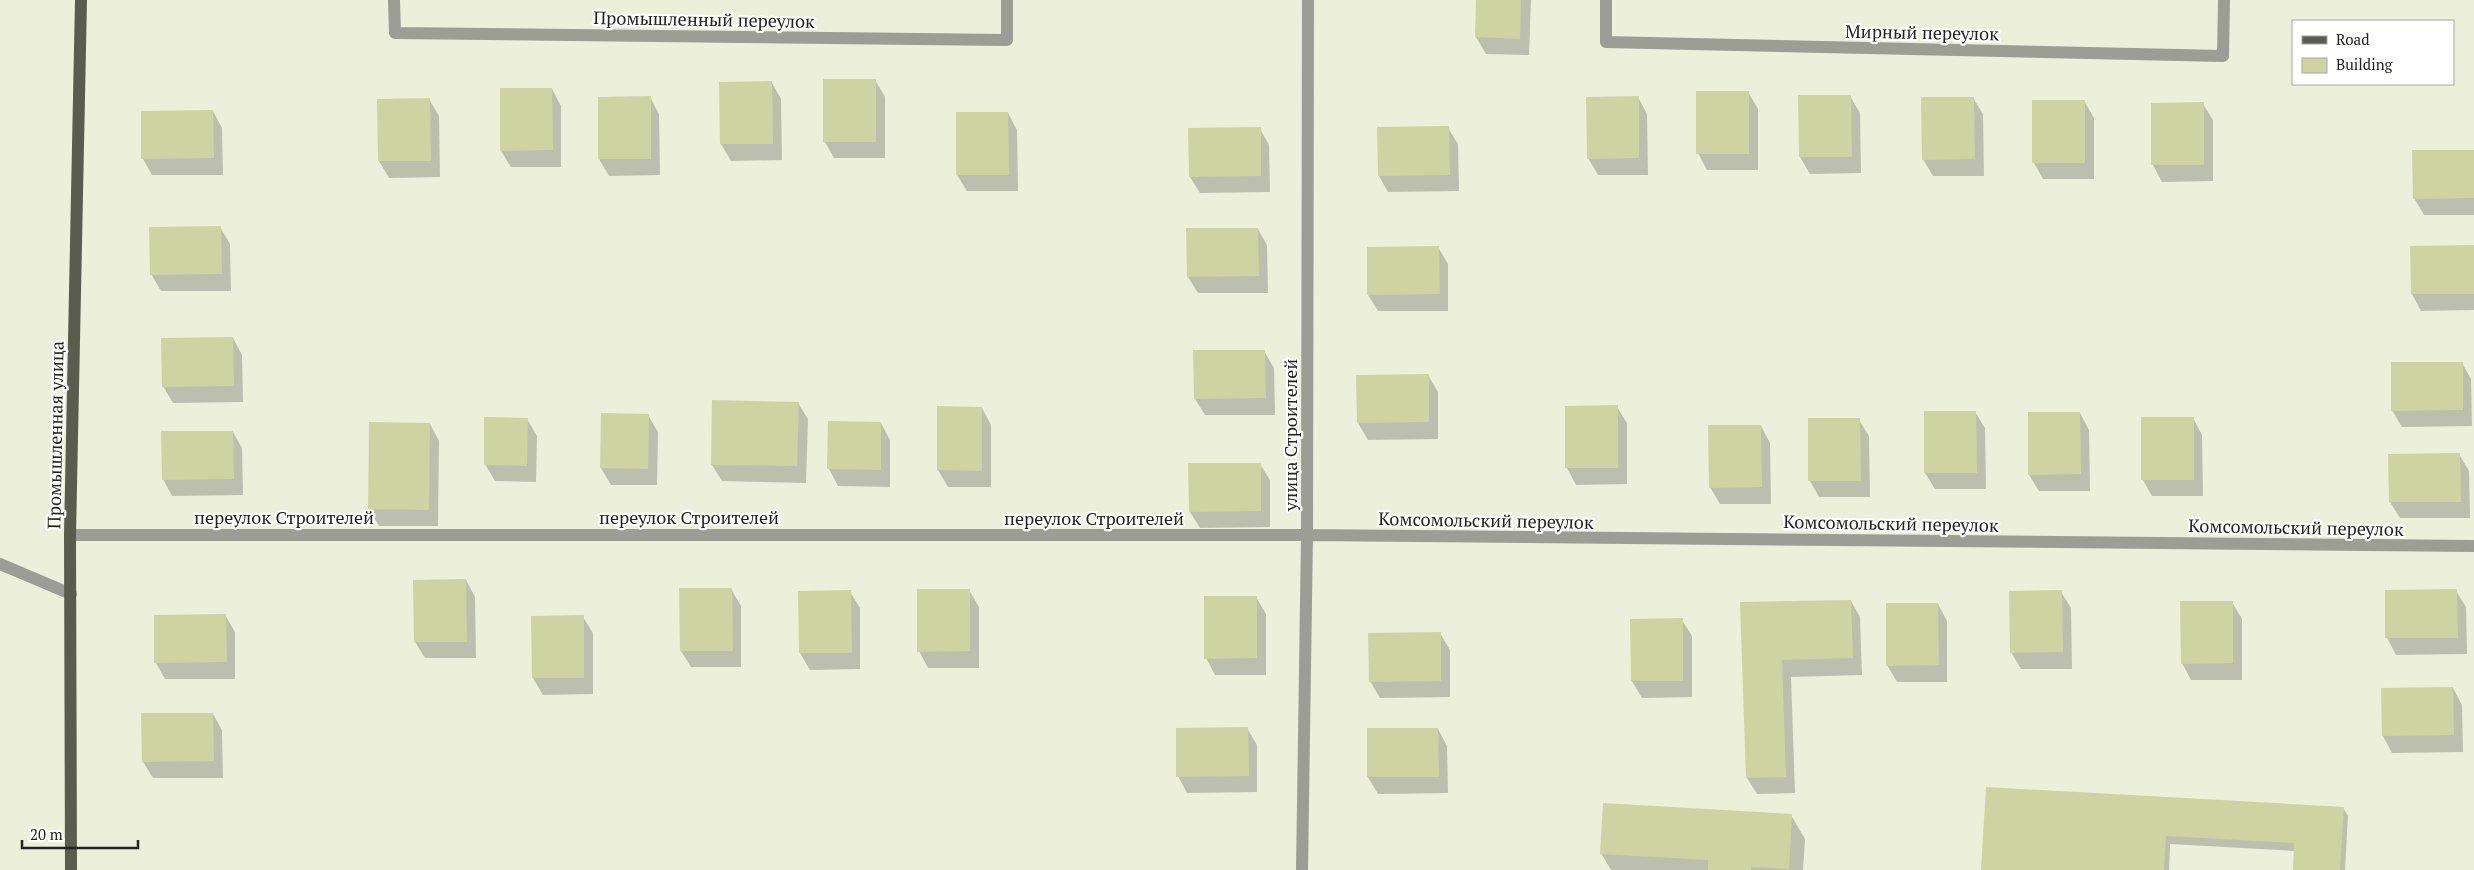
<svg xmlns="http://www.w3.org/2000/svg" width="2474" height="870" viewBox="0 0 2474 870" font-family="'PT Serif',serif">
  <rect width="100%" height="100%" fill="#ecefda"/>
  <path fill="#0003" d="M 1478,0 L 1531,0 L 1529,55 L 1486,54 L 1476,37 Z
    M 875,80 L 885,97 L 885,158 L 834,158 L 825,142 Z
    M 721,83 L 772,83 L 781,99 L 782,160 L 731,161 L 721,144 Z
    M 552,89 L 561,106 L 561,167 L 511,167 L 501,151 Z
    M 1748,92 L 1758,109 L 1758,170 L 1707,170 L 1698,153 Z
    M 1799,96 L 1850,96 L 1860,113 L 1861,173 L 1810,174 L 1800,157 Z
    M 650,97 L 659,114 L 660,175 L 609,176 L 599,159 Z
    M 1638,97 L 1647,114 L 1648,175 L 1598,175 L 1588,158 Z
    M 1973,98 L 1983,114 L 1984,176 L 1933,176 L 1923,159 Z
    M 429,99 L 439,116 L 440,177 L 389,178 L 379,161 Z
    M 2084,101 L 2094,118 L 2094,179 L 2043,179 L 2034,163 Z
    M 2203,104 L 2213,120 L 2213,181 L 2162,182 L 2153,165 Z
    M 213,111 L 222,128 L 223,175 L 152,175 L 143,159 Z
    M 1008,113 L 1017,130 L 1018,191 L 967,191 L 957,175 Z
    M 1448,128 L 1458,144 L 1459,191 L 1388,192 L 1379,176 Z
    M 1260,129 L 1269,145 L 1270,192 L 1200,193 L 1190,177 Z
    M 2474,151 L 2474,215 L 2424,215 L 2414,198 Z
    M 220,227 L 230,244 L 231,291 L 161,291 L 151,274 Z
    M 1258,229 L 1267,245 L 1268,293 L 1198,293 L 1188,277 Z
    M 2474,246 L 2474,310 L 2421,311 L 2412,294 L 2411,247 Z
    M 1438,247 L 1448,264 L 1448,311 L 1378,311 L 1368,295 Z
    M 233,338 L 242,355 L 243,402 L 173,403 L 163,386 Z
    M 1264,351 L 1274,368 L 1275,415 L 1205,415 L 1195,399 Z
    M 2462,363 L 2471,379 L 2472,426 L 2402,427 L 2392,410 Z
    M 1428,375 L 1438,392 L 1438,439 L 1368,440 L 1358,423 Z
    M 798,403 L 808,419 L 806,483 L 722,481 L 712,465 Z
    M 1617,407 L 1627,423 L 1627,484 L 1576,485 L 1567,468 Z
    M 982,408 L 991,425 L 991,487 L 948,487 L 938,470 Z
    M 1975,412 L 1985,428 L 1986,489 L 1935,489 L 1925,473 Z
    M 2080,413 L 2089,430 L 2090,491 L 2039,491 L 2029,475 Z
    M 648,415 L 658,432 L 657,485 L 611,485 L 601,468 Z
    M 2193,418 L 2202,435 L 2203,496 L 2152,496 L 2143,480 Z
    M 527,419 L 537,436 L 536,482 L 495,481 L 485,464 Z
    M 1859,420 L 1869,436 L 1870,497 L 1819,497 L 1810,481 Z
    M 829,422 L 881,423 L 890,440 L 890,487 L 838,486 L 829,469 Z
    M 430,424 L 439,441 L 438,526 L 379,526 L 369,509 Z
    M 1761,426 L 1770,443 L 1771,504 L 1720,504 L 1710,487 Z
    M 233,432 L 242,448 L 243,495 L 172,496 L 163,479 Z
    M 2459,454 L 2469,471 L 2470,518 L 2400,518 L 2390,502 Z
    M 1260,464 L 1270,480 L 1270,527 L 1200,528 L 1190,512 Z
    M 466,580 L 475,597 L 476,658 L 425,658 L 415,642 Z
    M 731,589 L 741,606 L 741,667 L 691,667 L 681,651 Z
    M 969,590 L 979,607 L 979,668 L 928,668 L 919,651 Z
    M 2386,591 L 2456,591 L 2466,607 L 2467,654 L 2396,655 L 2387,638 Z
    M 850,592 L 860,608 L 860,669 L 810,670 L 800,653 Z
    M 2061,592 L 2071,608 L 2072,669 L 2021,669 L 2011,652 Z
    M 1256,597 L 1266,614 L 1266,675 L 1215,675 L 1206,658 Z
    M 1851,601 L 1860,617 L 1862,675 L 1791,677 L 1795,793 L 1757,794 L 1747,778 L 1742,604 Z
    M 2232,602 L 2242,619 L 2242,680 L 2191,680 L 2182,663 Z
    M 1938,604 L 1947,621 L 1947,682 L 1897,682 L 1887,665 Z
    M 225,615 L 235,632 L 235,679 L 165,679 L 156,663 Z
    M 532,617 L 583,617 L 593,633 L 593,694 L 543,695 L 533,678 Z
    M 1682,620 L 1692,636 L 1692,697 L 1642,698 L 1632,681 Z
    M 1440,633 L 1450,650 L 1450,697 L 1380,698 L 1370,681 Z
    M 2453,688 L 2462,705 L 2463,752 L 2392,753 L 2383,736 L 2382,689 Z
    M 213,714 L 222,730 L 223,778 L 153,778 L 143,762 Z
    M 1247,728 L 1257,745 L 1257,792 L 1187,793 L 1178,776 Z
    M 1438,729 L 1447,746 L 1448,793 L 1378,794 L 1368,777 L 1368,730 Z
    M 1987,788 L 2343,808 L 2348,816 L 2345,870 L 2294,870 L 2295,851 L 2170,844 L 2169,870 L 1982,870 Z
    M 1791,815 L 1805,839 L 1803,870 L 1611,870 L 1601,853 Z"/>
  <path fill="#ced3a2" d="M 1476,0 L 1521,0 L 1520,39 L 1475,37 Z
    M 823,79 L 876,79 L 876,142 L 823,142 Z
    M 772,81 L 773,144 L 720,144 L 719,82 Z
    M 500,88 L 552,88 L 553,150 L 500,151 Z
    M 1696,91 L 1749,91 L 1749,154 L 1696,154 Z
    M 1798,95 L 1851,95 L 1852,157 L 1799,157 Z
    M 651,96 L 651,159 L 598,159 L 598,97 Z
    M 1639,96 L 1639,158 L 1587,159 L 1586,97 Z
    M 1921,97 L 1974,97 L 1975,159 L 1922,160 Z
    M 430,98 L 431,161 L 378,161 L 377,99 Z
    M 2032,100 L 2085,100 L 2085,163 L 2032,163 Z
    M 2204,102 L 2204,165 L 2151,165 L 2151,103 Z
    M 213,110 L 214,158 L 141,159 L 141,111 Z
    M 956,112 L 1008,112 L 1009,175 L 956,175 Z
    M 1449,126 L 1450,175 L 1378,176 L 1377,127 Z
    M 1261,127 L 1261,176 L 1189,177 L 1188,128 Z
    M 2412,150 L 2474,150 L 2474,198 L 2413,199 Z
    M 221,226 L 222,274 L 150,275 L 149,227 Z
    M 1186,228 L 1258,228 L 1259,276 L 1187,277 Z
    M 2474,245 L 2474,294 L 2411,294 L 2410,246 Z
    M 1439,246 L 1440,294 L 1367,295 L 1367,247 Z
    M 233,337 L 234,386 L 162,387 L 161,338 Z
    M 1193,350 L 1265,350 L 1266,398 L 1194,399 Z
    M 2391,362 L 2463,362 L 2463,410 L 2391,411 Z
    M 1429,374 L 1429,422 L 1357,423 L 1356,375 Z
    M 712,400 L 799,402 L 797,466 L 711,465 Z
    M 1618,405 L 1618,468 L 1565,468 L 1565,406 Z
    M 937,406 L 982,407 L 982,471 L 937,470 Z
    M 1924,411 L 1976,411 L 1977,473 L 1924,473 Z
    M 2028,412 L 2080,412 L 2081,474 L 2028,475 Z
    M 601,413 L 649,414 L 648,469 L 600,468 Z
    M 484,417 L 528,418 L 527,466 L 484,465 Z
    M 2141,417 L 2194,417 L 2194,480 L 2141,480 Z
    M 1808,418 L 1860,418 L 1861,481 L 1808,481 Z
    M 828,421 L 881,422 L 881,470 L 827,469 Z
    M 369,422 L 430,423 L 429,510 L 368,509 Z
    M 1708,425 L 1761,425 L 1762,487 L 1709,488 Z
    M 161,431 L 233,431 L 234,479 L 162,480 Z
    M 2460,453 L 2461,502 L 2389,502 L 2388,454 Z
    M 1188,463 L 1261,463 L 1261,511 L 1189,512 Z
    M 466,579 L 467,642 L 414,642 L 413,580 Z
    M 679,588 L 732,588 L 733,651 L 680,651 Z
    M 917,589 L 970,589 L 970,651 L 917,652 Z
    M 2457,589 L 2458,638 L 2385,638 L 2385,590 Z
    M 851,590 L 852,653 L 799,653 L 798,591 Z
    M 2062,590 L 2063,652 L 2010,653 L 2009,591 Z
    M 1204,596 L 1257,596 L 1257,658 L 1204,659 Z
    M 1851,600 L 1853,658 L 1782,660 L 1786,777 L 1746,778 L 1740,602 Z
    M 2180,601 L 2233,601 L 2233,663 L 2181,664 Z
    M 1886,603 L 1938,603 L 1939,665 L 1886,666 Z
    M 226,614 L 227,662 L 154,663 L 154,615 Z
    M 584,615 L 584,678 L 532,678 L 531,616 Z
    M 1683,618 L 1683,681 L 1631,681 L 1630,619 Z
    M 1441,632 L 1441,681 L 1369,682 L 1368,633 Z
    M 2453,687 L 2454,735 L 2382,736 L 2381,688 Z
    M 141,713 L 213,713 L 214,761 L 142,762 Z
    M 1248,727 L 1249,776 L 1176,777 L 1176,728 Z
    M 1367,728 L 1438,728 L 1439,777 L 1367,777 Z
    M 1986,787 L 2344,807 L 2340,870 L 2293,870 L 2294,843 L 2166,836 L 2164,870 L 1981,870 Z
    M 1603,803 L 1792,814 L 1789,869 L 1751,867 L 1751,870 L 1708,870 L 1708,860 L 1600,854 Z"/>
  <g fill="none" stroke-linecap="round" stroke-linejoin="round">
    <path stroke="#9c9d94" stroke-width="12" d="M 394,0 L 395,33 L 1007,40 L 1007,0
      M 1606,0 L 1606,42 L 2223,56 L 2224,0
      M 70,535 L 1307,535 L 2474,546
      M 0,564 L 71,594
      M 1302,870 L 1307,535 L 1308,0"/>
    <path stroke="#5a5c4d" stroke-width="12" d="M 71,870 L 70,535 L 81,0"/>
  </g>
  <g text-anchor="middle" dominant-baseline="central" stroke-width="4.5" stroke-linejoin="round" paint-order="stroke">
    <g font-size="18" fill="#22231c" stroke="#fff">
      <text transform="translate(704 19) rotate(1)">Промышленный переулок</text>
      <text transform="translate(1922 32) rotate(1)">Мирный переулок</text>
      <text transform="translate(55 435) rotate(-89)">Промышленная улица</text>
      <text transform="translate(1290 435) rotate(-90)">улица Строителей</text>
      <text x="284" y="517">переулок Строителей</text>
      <text x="689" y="517">переулок Строителей</text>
      <text x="1094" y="518">переулок Строителей</text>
      <text transform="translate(1486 520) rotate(1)">Комсомольский переулок</text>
      <text transform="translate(1891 523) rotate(1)">Комсомольский переулок</text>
      <text transform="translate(2296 527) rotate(1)">Комсомольский переулок</text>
    </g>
  </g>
  <rect x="2292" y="20" width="162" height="65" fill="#ffffff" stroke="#a7a7a4"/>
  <rect x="2302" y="36" width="25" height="8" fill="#5a5c4d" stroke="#a7a7a4"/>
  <text x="2336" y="45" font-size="15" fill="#22231c">Road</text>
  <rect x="2302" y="58" width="25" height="15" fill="#ced3a2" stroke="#a7a7a4"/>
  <text x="2336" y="70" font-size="15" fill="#22231c">Building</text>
  <path d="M22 840v8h116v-8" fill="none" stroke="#22231c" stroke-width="2.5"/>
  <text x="30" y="840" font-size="15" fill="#22231c" stroke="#ffffff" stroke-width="4" paint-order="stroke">20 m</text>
</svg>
